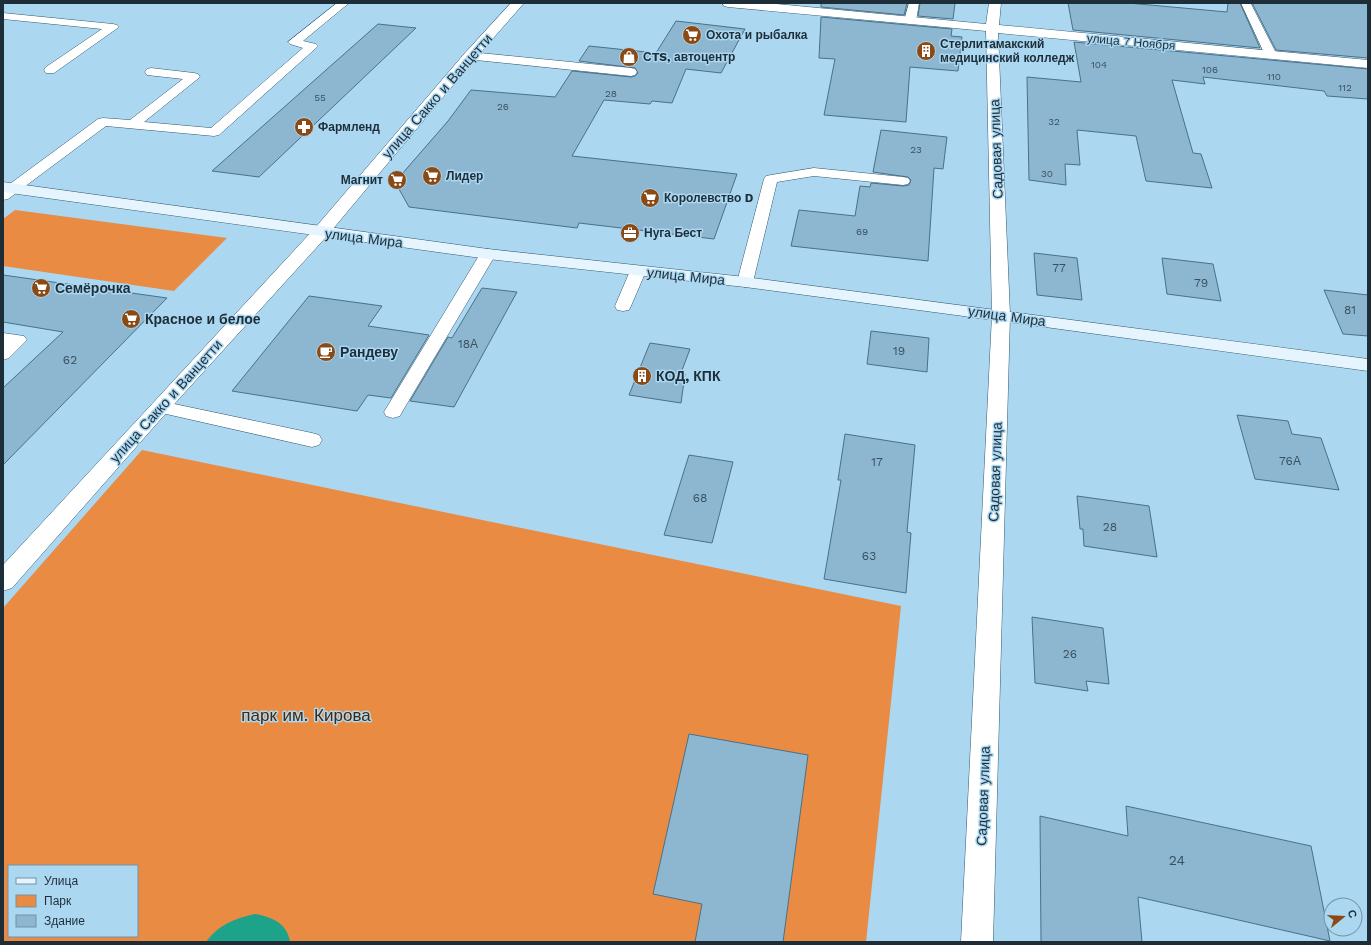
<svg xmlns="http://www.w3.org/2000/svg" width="1371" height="945" viewBox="0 0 1371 945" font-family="'Work Sans',sans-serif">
  <rect width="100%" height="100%" fill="#acd7f1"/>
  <path fill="#e98b42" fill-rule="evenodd" d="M 15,210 L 227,238 L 174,291 L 3,266 L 3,219 Z
    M 142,450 L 901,606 L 866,942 L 3,942 L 3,608 ZM 9,866 L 137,866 L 137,936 L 9,936 Z"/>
  <path fill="#1da389" d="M 255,914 C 272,917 287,923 290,942 L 206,942 C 218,925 235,918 255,914 Z"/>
  <path fill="#8db7d0" stroke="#497188" d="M 821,3 L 907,3 L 904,15 L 821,7 Z
    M 920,3 L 955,3 L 953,19 L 918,16 Z
    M 1068,3 L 1128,3 L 1227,12 L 1228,3 L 1240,3 L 1260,48 L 1073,30 Z
    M 1252,3 L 1368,3 L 1368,58 L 1276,50 Z
    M 821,17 L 952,29 L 951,36 L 962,37 L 958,71 L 910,67 L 906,122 L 824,115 L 835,59 L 819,58 Z
    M 676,21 L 745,29 L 721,73 L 686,69 L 672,103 L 652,101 L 650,104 L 604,100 L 572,156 L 737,174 L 714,239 L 579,223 L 577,228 L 409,207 L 395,182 L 448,121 L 471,90 L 555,97 L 572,71 L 631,77 L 635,76 L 638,73 L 635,68 L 579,61 L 589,46 L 656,53 Z
    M 378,24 L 416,28 L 259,177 L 212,171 Z
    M 1074,42 L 1368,69 L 1368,99 L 1327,96 L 1324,91 L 1203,77 L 1205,84 L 1172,80 L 1193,153 L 1201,154 L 1212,188 L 1146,181 L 1136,136 L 1077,130 L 1080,165 L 1065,164 L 1066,185 L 1029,180 L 1027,77 L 1081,82 Z
    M 881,130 L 947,137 L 943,169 L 934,168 L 928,261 L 791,246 L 799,210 L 855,216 L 860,186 L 870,187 L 871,183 L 903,186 L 909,185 L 911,180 L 908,177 L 873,172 Z
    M 1034,253 L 1077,258 L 1082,300 L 1037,295 Z
    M 1162,258 L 1213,264 L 1221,301 L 1167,294 Z
    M 3,275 L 167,298 L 3,465 L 3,388 L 63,332 L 3,322 Z
    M 482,288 L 517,292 L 454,407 L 410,401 L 448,337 L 452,338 Z
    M 1324,290 L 1368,295 L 1368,336 L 1343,334 Z
    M 309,296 L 382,306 L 368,326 L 429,335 L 391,398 L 368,395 L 357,411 L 232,391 Z
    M 871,331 L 929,338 L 927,372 L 867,364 Z
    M 650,343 L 690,349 L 681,373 L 685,374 L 681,403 L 629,395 Z
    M 1237,415 L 1288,421 L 1292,434 L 1321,438 L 1339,490 L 1255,479 Z
    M 845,434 L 915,445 L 907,532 L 911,533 L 906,593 L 824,579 L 841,480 L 838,480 Z
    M 689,455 L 733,462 L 712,543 L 664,535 Z
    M 1077,496 L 1149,506 L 1157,557 L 1084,546 L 1083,529 L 1080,529 Z
    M 1032,617 L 1103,628 L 1109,684 L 1086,681 L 1088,691 L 1035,683 Z
    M 689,734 L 808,755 L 783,942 L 695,942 L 702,904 L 653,894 Z
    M 1126,806 L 1311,846 L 1330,941 L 1138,897 L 1142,942 L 1041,942 L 1040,816 L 1128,836 Z"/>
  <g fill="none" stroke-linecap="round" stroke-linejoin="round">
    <g stroke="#325970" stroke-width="1">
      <path id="service" d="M 337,3 L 349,3 L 303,41 L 316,44 L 318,46 L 316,48 L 219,135 L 214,136 L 106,126 L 8,199 L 3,200 L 3,189 L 98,119 L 103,118 L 130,120 L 183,79 L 147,75 L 145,72 L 147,69 L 151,68 L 194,73 L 198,74 L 200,77 L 144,122 L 211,128 L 303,48 L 290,44 L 288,42 Z
        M 909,3 L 919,3 L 916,21 L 910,24 L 904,21 Z
        M 1241,3 L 1251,4 L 1277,55 L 1275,58 L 1267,58 L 1265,55 Z
        M 3,13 L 113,24 L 117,25 L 119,27 L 54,73 L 46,73 L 44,70 L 46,67 L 102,29 L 3,19 Z
        M 470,52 L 631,68 L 635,69 L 637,72 L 635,75 L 631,76 L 466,59 L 464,56 L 466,53 Z
        M 814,168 L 903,177 L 908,178 L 910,181 L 908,184 L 903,185 L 814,176 L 777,182 L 753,282 L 751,285 L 745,287 L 739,285 L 737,282 L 764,179 L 766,176 L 771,175 Z
        M 488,249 L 494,251 L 496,254 L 402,412 L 400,416 L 393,418 L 386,416 L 384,412 L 480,254 L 482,251 Z
        M 638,266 L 644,268 L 646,271 L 631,306 L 629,310 L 623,311 L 617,310 L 615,306 L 630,271 L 632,268 Z
        M 3,333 L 24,336 L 27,340 L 9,358 L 3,360 Z
        M 160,401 L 312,433 L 319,435 L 322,440 L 319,445 L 312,447 L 153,411 L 151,407 L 153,403 Z"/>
    </g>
    <g stroke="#325970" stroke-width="1">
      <path id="minor" d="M 722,3 L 766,3 L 986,24 L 989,3 L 1001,3 L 999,25 L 1368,60 L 1368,68 L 998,33 L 1010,315 L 993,942 L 961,942 L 992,315 L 986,31 L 728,7 L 724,6 Z"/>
    </g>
    <g stroke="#325970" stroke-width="1">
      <path id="tertiary" d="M 511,3 L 524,3 L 475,59 L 327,236 L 167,412 L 12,588 L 3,591 L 3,565 L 315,228 L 465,53 Z"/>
    </g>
    <g stroke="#325970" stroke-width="1">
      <path id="secondary" d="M 3,182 L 488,249 L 745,277 L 1368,359 L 1368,371 L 1001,321 L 745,287 L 488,259 L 3,192 Z"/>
    </g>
    <use href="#service" fill="#fff" fill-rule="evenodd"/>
    <use href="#minor" fill="#fff" fill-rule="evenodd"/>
    <use href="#tertiary" fill="#fff" fill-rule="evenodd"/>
    <use href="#secondary" fill="#e6f4fd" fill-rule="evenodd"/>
  </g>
  <defs>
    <g id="supermarket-disc" transform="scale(1)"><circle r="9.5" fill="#8b4a14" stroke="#acd7f1"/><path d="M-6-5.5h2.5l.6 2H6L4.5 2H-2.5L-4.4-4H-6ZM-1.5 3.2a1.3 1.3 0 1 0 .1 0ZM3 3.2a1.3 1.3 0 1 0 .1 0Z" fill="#fff"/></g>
    <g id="building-disc" transform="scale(1)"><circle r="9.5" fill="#8b4a14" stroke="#acd7f1"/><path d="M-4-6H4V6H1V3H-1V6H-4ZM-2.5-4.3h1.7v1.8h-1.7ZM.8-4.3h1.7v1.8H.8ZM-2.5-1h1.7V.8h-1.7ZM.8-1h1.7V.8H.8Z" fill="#fff"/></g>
    <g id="shop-disc" transform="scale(1)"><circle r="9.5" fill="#8b4a14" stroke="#acd7f1"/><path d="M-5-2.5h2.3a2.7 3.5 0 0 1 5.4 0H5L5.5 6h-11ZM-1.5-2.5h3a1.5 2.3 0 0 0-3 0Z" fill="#fff"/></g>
    <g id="pharmacy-disc" transform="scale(1)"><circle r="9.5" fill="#8b4a14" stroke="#acd7f1"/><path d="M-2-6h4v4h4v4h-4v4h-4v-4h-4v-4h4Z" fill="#fff"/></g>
    <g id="office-disc" transform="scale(1)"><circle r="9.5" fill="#8b4a14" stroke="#acd7f1"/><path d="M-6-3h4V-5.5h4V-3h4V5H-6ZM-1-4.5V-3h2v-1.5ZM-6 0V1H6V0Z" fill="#fff"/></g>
    <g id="cafe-disc" transform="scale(1)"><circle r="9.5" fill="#8b4a14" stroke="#acd7f1"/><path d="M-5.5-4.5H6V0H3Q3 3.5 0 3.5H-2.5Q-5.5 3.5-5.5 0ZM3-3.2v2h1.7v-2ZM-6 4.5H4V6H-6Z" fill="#fff"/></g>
  </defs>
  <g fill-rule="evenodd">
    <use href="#supermarket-disc" x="692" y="35"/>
    <use href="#building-disc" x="926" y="51"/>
    <use href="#shop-disc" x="629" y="57"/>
    <use href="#pharmacy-disc" x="304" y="127"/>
    <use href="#supermarket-disc" x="432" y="176"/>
    <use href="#supermarket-disc" x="397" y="180"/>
    <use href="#supermarket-disc" x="650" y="198"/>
    <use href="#office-disc" x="630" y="233"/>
    <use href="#supermarket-disc" x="41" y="288"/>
    <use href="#supermarket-disc" x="131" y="319"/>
    <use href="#cafe-disc" x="326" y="352"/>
    <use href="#building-disc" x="642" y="376"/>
  </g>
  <g text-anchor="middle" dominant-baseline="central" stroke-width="3" stroke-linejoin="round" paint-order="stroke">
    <g font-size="10" fill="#39505e">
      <text x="1099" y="64">104</text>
      <text x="1210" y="69">106</text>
      <text x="1274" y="76">110</text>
      <text x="1345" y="87">112</text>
      <text x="611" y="93">28</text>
      <text x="320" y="97">55</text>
      <text x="503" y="106">26</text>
      <text x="1054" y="121">32</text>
      <text x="916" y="149">23</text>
      <text x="1047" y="173">30</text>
      <text x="862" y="231">69</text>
    </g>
    <g font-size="12" font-weight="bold" fill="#1d2e38" stroke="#acd7f1" text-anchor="start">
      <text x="706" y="35">Охота и рыбалка</text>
      <text x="940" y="44">Стерлитамакский<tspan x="940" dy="14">медицинский колледж</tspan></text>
      <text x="643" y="57">СTS, автоцентр</text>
      <text x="318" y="127">Фармленд</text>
      <text x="446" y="176">Лидер</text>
      <text x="383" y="180" text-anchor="end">Магнит</text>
      <text x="664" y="198">Королевство D</text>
      <text x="644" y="233">Нуга Бест</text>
    </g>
    <g font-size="12" fill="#1d2e38" stroke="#acd7f1">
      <text transform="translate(1131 42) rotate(5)">улица 7 Ноября</text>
    </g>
    <g font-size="12" fill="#39505e">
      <text x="1059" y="268">77</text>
      <text x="1201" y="283">79</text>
      <text x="1350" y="310">81</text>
      <text x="468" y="344">18А</text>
      <text x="899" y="351">19</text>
      <text x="70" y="360">62</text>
      <text x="1290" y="461">76А</text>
      <text x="877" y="462">17</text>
      <text x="700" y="498">68</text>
      <text x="1110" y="527">28</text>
      <text x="869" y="556">63</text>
      <text x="1070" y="654">26</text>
    </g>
    <g font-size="14" fill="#1d2e38" stroke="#acd7f1">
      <text transform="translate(437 96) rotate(-49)">улица Сакко и Ванцетти</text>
      <text transform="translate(996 149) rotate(-92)">Садовая улица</text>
      <text transform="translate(364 238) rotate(7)">улица Мира</text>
      <text transform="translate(686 276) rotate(6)">улица Мира</text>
      <text transform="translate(1007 316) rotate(8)">улица Мира</text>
      <text transform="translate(166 401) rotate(-48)">улица Сакко и Ванцетти</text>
      <text transform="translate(995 472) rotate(-88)">Садовая улица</text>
      <text transform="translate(983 796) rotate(-88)">Садовая улица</text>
    </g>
    <g font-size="14" font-weight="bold" fill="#1d2e38" stroke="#acd7f1" text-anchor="start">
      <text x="55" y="288">Семёрочка</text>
      <text x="145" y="319">Красное и белое</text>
      <text x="340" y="352">Рандеву</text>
      <text x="656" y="376">КОД, КПК</text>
    </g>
    <g font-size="14" fill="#39505e">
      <text x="1177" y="860">24</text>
    </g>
    <g font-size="17" fill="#4b2607" stroke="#acd7f1">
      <text x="306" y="715">парк им. Кирова</text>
    </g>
  </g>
  <rect width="1371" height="945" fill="none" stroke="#1d2e38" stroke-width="8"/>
  <rect x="8" y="865" width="130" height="72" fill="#acd7f1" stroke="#7393a7"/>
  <rect x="16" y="878" width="20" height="6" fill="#e6f4fd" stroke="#7393a7"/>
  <text x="44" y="885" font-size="12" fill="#1d2e38">Улица</text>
  <rect x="16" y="895" width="20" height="12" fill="#e98b42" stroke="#7393a7"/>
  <text x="44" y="905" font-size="12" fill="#1d2e38">Парк</text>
  <rect x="16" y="915" width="20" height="12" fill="#8db7d0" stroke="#7393a7"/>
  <text x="44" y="925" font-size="12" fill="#1d2e38">Здание</text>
  <g transform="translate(1343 917) rotate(72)"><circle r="19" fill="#acd7f1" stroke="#7393a7"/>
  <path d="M0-3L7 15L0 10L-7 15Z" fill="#8b4a14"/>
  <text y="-6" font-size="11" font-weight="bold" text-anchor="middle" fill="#1d2e38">С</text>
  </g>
</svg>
